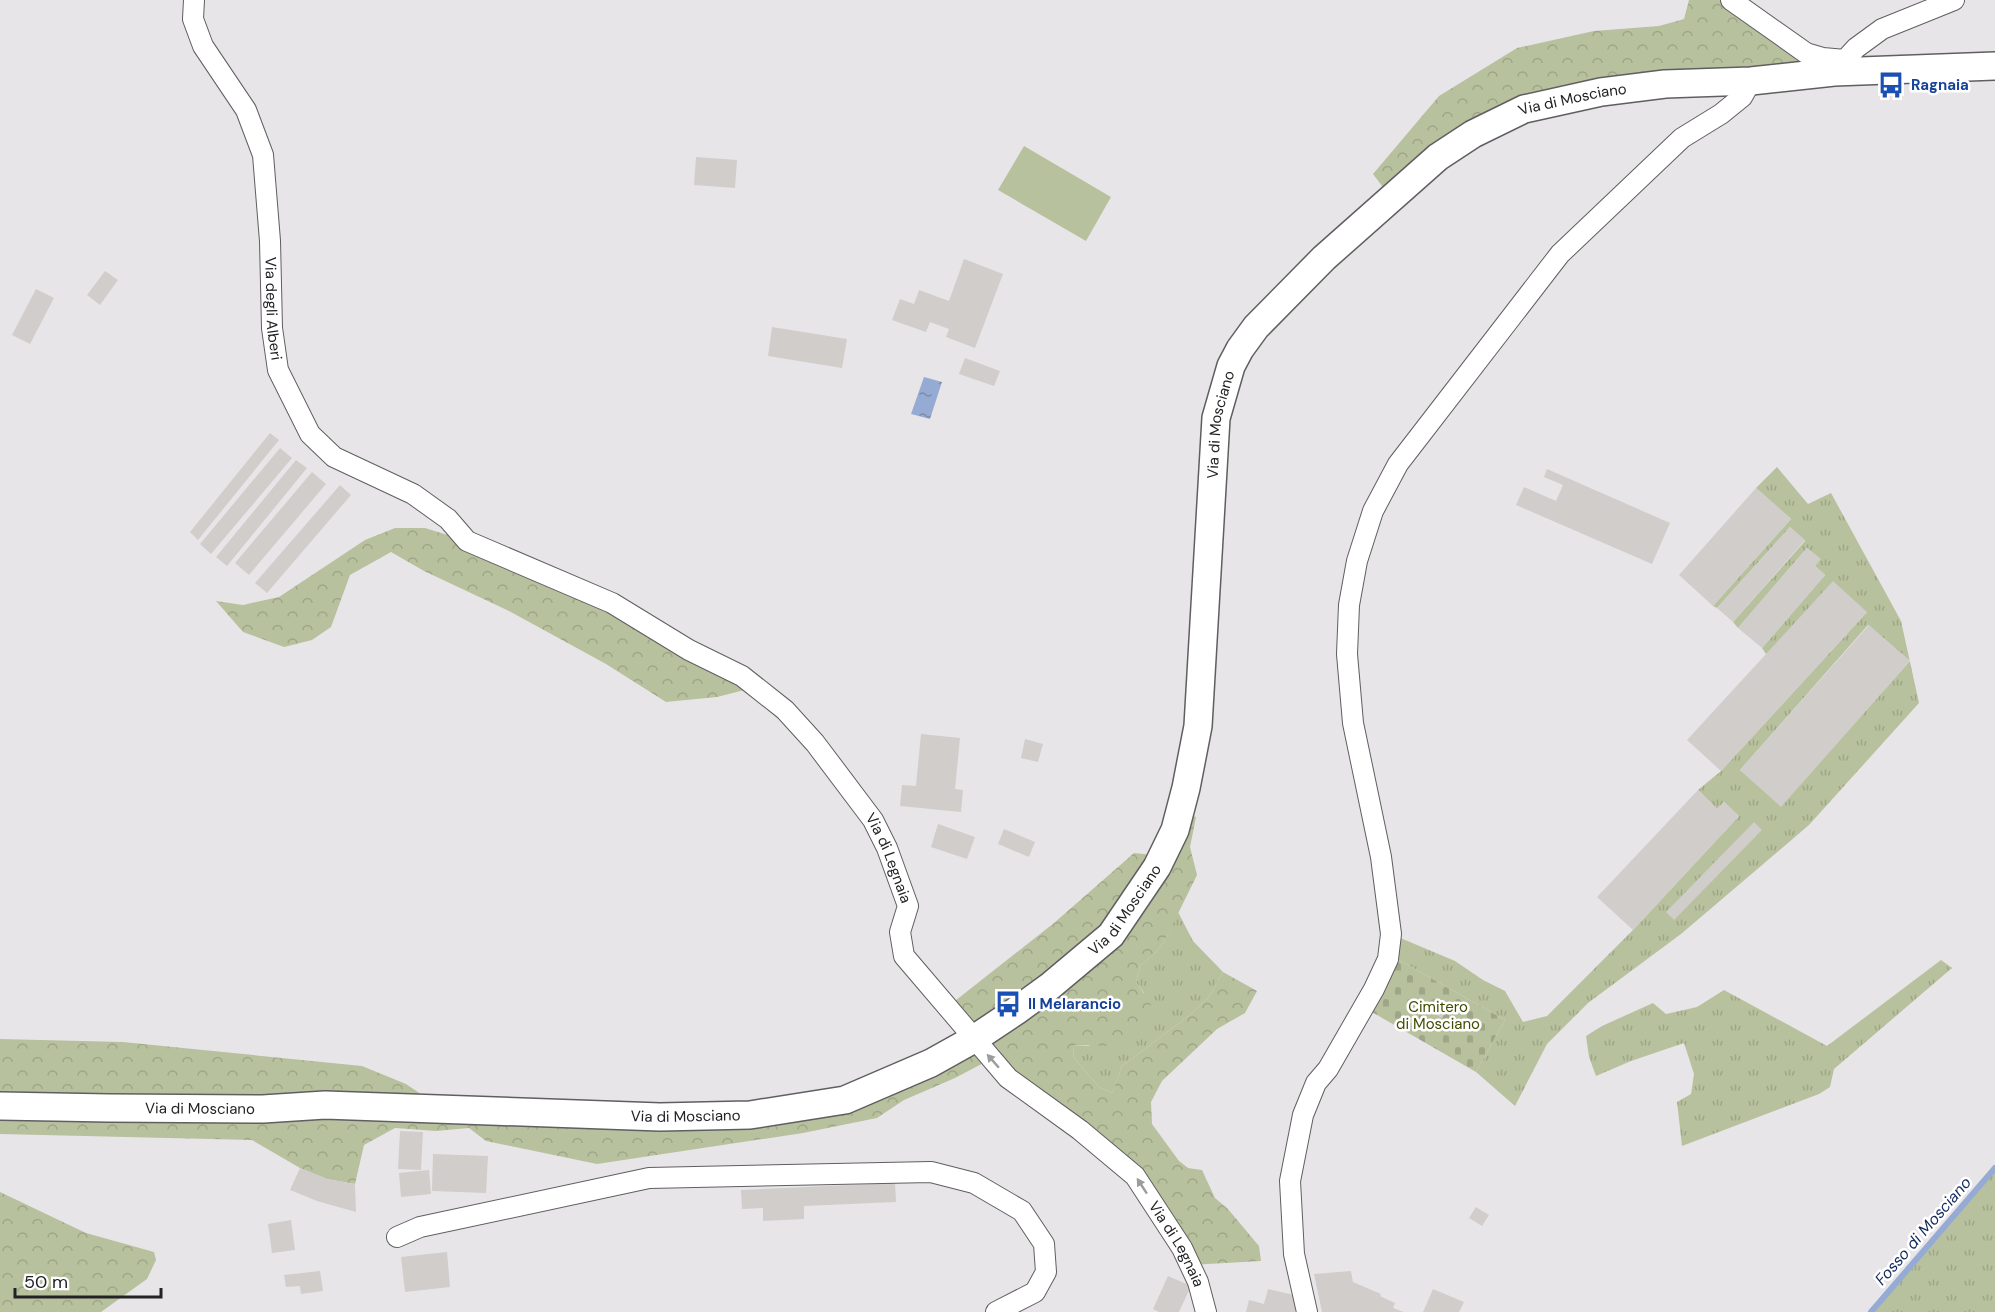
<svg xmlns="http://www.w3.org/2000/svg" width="1995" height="1312" viewBox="0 0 1995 1312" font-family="'DM Sans',sans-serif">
  <defs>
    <pattern id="grass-tufts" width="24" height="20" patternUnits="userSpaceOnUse" patternTransform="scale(1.5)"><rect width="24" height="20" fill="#b8c19d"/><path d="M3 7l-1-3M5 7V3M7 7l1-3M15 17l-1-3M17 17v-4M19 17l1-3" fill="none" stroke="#9ea687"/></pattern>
    <pattern id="forest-crowns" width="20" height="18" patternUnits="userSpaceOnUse" patternTransform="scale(1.5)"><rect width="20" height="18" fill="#b8c19d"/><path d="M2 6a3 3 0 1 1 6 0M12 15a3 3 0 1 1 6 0" fill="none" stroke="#9ea687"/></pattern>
    <pattern id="cemetery-stones" width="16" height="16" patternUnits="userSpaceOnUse" patternTransform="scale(1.5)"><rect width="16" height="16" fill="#b8c19d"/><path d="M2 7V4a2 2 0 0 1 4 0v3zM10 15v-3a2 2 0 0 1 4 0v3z" fill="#9ea687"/></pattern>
    <pattern id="water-ripples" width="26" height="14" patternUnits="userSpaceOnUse" patternTransform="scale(1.5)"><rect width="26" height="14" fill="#96abd3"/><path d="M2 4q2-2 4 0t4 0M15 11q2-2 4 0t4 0" fill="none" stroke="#7a8bab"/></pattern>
  </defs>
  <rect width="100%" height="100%" fill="#e8e5e9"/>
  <path fill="url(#grass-tufts)" fill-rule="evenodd" d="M 1777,467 L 1808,504 L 1831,493 L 1901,621 L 1919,703 L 1809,825 L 1681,934 L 1588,1003 L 1547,1044 L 1515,1106 L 1476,1072 L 1505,1020 L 1399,960 L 1391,934 L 1455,961 L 1483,980 L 1505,991 L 1523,1022 L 1547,1016 L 1633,930 L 1739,816 L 1724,802 L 1717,809 L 1698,790 L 1721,771 L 1867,612 L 1766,654 L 1762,648 L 1825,575 L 1815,566 L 1820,559 L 1807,548 L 1738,628 L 1733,622 L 1805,541 L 1790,527 L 1717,608 L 1713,606 L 1791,519 L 1756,488 ZM 1868,625 L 1910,661 L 1781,806 L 1740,770 Z
    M 1178,912 L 1193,941 L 1223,972 L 1209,997 L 1191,1014 L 1122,1066 L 1112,1093 L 1099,1087 L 1074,1058 L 1073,1045 L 1089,1046 L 1144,993 L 1136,982 L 1140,966 L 1156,952 L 1165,940 Z
    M 1941,960 L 1952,968 L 1834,1069 L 1830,1087 L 1819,1094 L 1682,1146 L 1677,1102 L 1691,1094 L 1694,1074 L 1684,1043 L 1631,1061 L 1596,1076 L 1589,1057 L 1586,1036 L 1602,1026 L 1653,1003 L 1666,1014 L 1697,1007 L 1724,990 L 1827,1046 Z
    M 1995,1168 L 1995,1312 L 1871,1312 Z"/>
  <path fill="url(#forest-crowns)" d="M 1689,0 L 1731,0 L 1823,58 L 1524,109 L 1391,198 L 1373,174 L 1439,96 L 1517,48 L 1594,31 L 1659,26 L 1684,19 Z
    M 395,528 L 425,528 L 467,541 L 612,603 L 756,687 L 717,697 L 666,702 L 606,664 L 509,611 L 424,571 L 391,552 L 350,575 L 331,627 L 312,640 L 284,647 L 243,632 L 216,601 L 243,605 L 279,597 L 365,540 Z
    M 1180,810 L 1196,817 L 1190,847 L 1197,875 L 1165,940 L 1156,952 L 1140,966 L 1136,982 L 1151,1004 L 1145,1020 L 1110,1046 L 1073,1045 L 1074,1058 L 1099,1087 L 1112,1093 L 1122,1066 L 1191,1014 L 1209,997 L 1223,972 L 1257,991 L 1245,1013 L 1217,1029 L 1162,1081 L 1151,1102 L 1152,1124 L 1179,1161 L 1188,1168 L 1202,1170 L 1215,1198 L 1228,1209 L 1259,1246 L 1261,1261 L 1190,1265 L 1135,1176 L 991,1059 L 955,1078 L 904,1100 L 877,1118 L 803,1133 L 597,1164 L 486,1141 L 469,1128 L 436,1131 L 395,1128 L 364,1145 L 355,1184 L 327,1179 L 300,1168 L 252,1140 L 0,1134 L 0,1039 L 123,1042 L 362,1066 L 406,1084 L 443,1109 L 845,1100 L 974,1039 L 946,1008 L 1054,923 L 1134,853 L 1163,856 Z
    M 0,1192 L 86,1233 L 154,1252 L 156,1260 L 147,1279 L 101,1312 L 0,1312 Z"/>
  <path fill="url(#cemetery-stones)" d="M 1399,960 L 1505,1020 L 1476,1072 L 1370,1011 Z"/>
  <path fill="#b8c19d" d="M 1024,146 L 1111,197 L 1086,241 L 998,190 Z"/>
  <path fill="url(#water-ripples)" d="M 924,377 L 942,382 L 930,419 L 911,414 Z"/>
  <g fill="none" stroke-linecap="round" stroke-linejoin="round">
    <path stroke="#96abd3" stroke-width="6" d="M 1871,1312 L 1995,1168"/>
  </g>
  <path fill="#d0cdca" d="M 696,157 L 737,160 L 735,188 L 694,185 Z
    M 964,259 L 1003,274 L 975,348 L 946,337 L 949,329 L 930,322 L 926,332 L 892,320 L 900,299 L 914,304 L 919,290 L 949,301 Z
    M 105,271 L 118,280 L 100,305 L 87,295 Z
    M 36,289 L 54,298 L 30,344 L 12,335 Z
    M 772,327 L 847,339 L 842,368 L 768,356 Z
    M 965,358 L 1000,371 L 994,386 L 959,374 Z
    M 270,433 L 279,440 L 198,540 L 190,532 Z
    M 280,448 L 292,458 L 211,554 L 200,544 Z
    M 296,460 L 307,468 L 227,566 L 216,557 Z
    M 1547,469 L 1670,523 L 1652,564 L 1516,505 L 1524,487 L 1556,501 L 1563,485 L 1544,477 Z
    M 312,472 L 326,484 L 249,575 L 235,563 Z
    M 340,485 L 351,495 L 267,593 L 255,583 Z
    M 1756,488 L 1791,519 L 1713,606 L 1679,575 Z
    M 1790,527 L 1805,540 L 1733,622 L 1717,608 Z
    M 1807,548 L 1821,559 L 1815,566 L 1825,575 L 1762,648 L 1738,628 Z
    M 1833,581 L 1867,612 L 1721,771 L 1687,740 Z
    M 1869,625 L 1910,661 L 1781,807 L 1740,770 Z
    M 921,734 L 960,738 L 955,789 L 963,790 L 961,812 L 900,806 L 902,785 L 916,786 Z
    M 1025,739 L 1043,744 L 1038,762 L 1021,758 Z
    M 1698,790 L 1717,809 L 1724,802 L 1739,816 L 1633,930 L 1597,897 Z
    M 1754,822 L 1762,830 L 1674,920 L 1666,912 Z
    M 938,824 L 975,837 L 967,859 L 931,847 Z
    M 1004,829 L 1035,842 L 1029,857 L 998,844 Z
    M 1436,998 L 1449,1006 L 1442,1018 L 1428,1010 Z
    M 400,1131 L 423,1132 L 421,1170 L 398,1169 Z
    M 433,1154 L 488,1156 L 486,1193 L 432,1191 Z
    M 300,1168 L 327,1179 L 355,1184 L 356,1212 L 317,1201 L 290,1190 Z
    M 429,1170 L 431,1194 L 401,1197 L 399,1173 Z
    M 895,1183 L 896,1202 L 804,1206 L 804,1219 L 763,1221 L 763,1208 L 742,1209 L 741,1190 Z
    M 1476,1207 L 1489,1215 L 1482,1226 L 1469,1218 Z
    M 291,1220 L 295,1250 L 272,1253 L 268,1224 Z
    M 447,1252 L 450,1287 L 405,1292 L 401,1257 Z
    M 320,1271 L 323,1291 L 301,1294 L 300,1286 L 286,1287 L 284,1275 Z
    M 1351,1271 L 1353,1282 L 1381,1294 L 1380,1296 L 1395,1303 L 1393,1308 L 1404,1312 L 1322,1312 L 1314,1274 Z
    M 1168,1276 L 1191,1286 L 1179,1312 L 1159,1312 L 1153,1309 Z
    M 1268,1289 L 1299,1296 L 1295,1312 L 1246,1312 L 1249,1300 L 1264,1304 Z
    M 1433,1289 L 1464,1302 L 1459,1312 L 1423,1312 Z"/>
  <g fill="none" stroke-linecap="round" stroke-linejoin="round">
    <g stroke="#605e61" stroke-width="22">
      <g id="street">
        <path id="s1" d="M 194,0 L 193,19 L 203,46 L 246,110 L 263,155 L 270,241 L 272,328 L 278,370 L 310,434 L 334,457 L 413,494 L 448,519 L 467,541 L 612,603 L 689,650 L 742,676 L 785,710 L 815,743 L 873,820 L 887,848 L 908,906 L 900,932 L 904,956 L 1008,1078 L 1080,1130 L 1135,1176 L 1182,1248 L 1198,1282 L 1206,1312"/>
        <path d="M 1731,0 L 1806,53 L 1823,58 L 1845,60"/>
        <path d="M 1834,72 L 1856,48 L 1882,29 L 1954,0"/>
        <path d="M 397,1237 L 420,1227 L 649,1178 L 931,1172 L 974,1183 L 1022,1211 L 1044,1244 L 1046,1272 L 1035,1292 L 996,1312"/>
        <path d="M 1307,1312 L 1294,1254 L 1290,1181 L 1303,1115 L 1316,1083 L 1328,1069 L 1374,989 L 1388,959 L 1391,934 L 1381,857 L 1353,723 L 1347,654 L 1349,605 L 1357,561 L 1373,511 L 1398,464 L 1560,254 L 1682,138 L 1721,114 L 1742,97 L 1751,81"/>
      </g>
    </g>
    <g stroke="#605e61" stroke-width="30">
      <g id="secondary">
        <path id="s2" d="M 0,1106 L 109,1108 L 263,1109 L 325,1105 L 660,1117 L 750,1115 L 845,1100 L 931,1063 L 974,1039 L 1016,1011 L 1049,987 L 1111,935 L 1157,867 L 1175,830 L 1186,788 L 1198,726 L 1216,418 L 1231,366 L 1240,349 L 1256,327 L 1324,258 L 1438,157 L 1473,134 L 1524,109 L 1601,92 L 1665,84 L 1751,81 L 1834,72 L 1995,66"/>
      </g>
    </g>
    <use href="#street" stroke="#fff" stroke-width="20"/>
    <use href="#secondary" stroke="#fff" stroke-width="27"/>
  </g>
  <defs><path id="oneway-solid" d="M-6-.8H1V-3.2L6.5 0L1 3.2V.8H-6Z" transform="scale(1.5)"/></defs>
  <g fill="#9c9c9c">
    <use href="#oneway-solid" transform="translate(993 1061) rotate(-131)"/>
    <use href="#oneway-solid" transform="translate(1142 1186) rotate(-123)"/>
  </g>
  <defs>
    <g id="bus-bare" transform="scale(2.07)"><path d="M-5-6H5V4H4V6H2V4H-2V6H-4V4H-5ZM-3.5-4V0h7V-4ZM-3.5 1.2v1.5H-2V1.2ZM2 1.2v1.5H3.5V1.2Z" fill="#1a4fb4" stroke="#fff" stroke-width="2.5" paint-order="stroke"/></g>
  </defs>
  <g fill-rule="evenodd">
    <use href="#bus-bare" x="1891" y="85"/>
    <use href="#bus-bare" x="1008" y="1004"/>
  </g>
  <g text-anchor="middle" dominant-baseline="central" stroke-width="5" stroke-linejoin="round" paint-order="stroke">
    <g font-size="15" font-weight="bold" fill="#164399" stroke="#fff" text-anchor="start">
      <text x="1911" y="85">Ragnaia</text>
      <text x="1028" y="1004">Il Melarancio</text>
    </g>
    <g font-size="15" fill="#232224" stroke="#fff">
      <text stroke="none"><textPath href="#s2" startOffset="2198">Via di Mosciano</textPath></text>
      <text stroke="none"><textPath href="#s1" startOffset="327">Via degli Alberi</textPath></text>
      <text stroke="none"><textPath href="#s2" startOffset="1694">Via di Mosciano</textPath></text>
      <text stroke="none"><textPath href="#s1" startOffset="1197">Via di Legnaia</textPath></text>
      <text stroke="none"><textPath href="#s2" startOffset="1190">Via di Mosciano</textPath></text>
      <text stroke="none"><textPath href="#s2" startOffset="200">Via di Mosciano</textPath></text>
      <text stroke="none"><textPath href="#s2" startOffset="686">Via di Mosciano</textPath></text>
      <text stroke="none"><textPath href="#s1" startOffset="1701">Via di Legnaia</textPath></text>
    </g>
    <g font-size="15" fill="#424c00" stroke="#fff">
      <text x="1438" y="1007">Cimitero<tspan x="1438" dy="17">di Mosciano</tspan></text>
    </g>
    <g font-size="16" font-style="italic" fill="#142b5c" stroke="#fff">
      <text transform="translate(1923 1231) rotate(-49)">Fosso di Mosciano</text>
    </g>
  </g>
  <path d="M15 1288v9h146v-9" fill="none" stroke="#232224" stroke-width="3"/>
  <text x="24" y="1288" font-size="18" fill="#232224" stroke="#ffffff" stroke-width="4.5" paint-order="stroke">50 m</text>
</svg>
